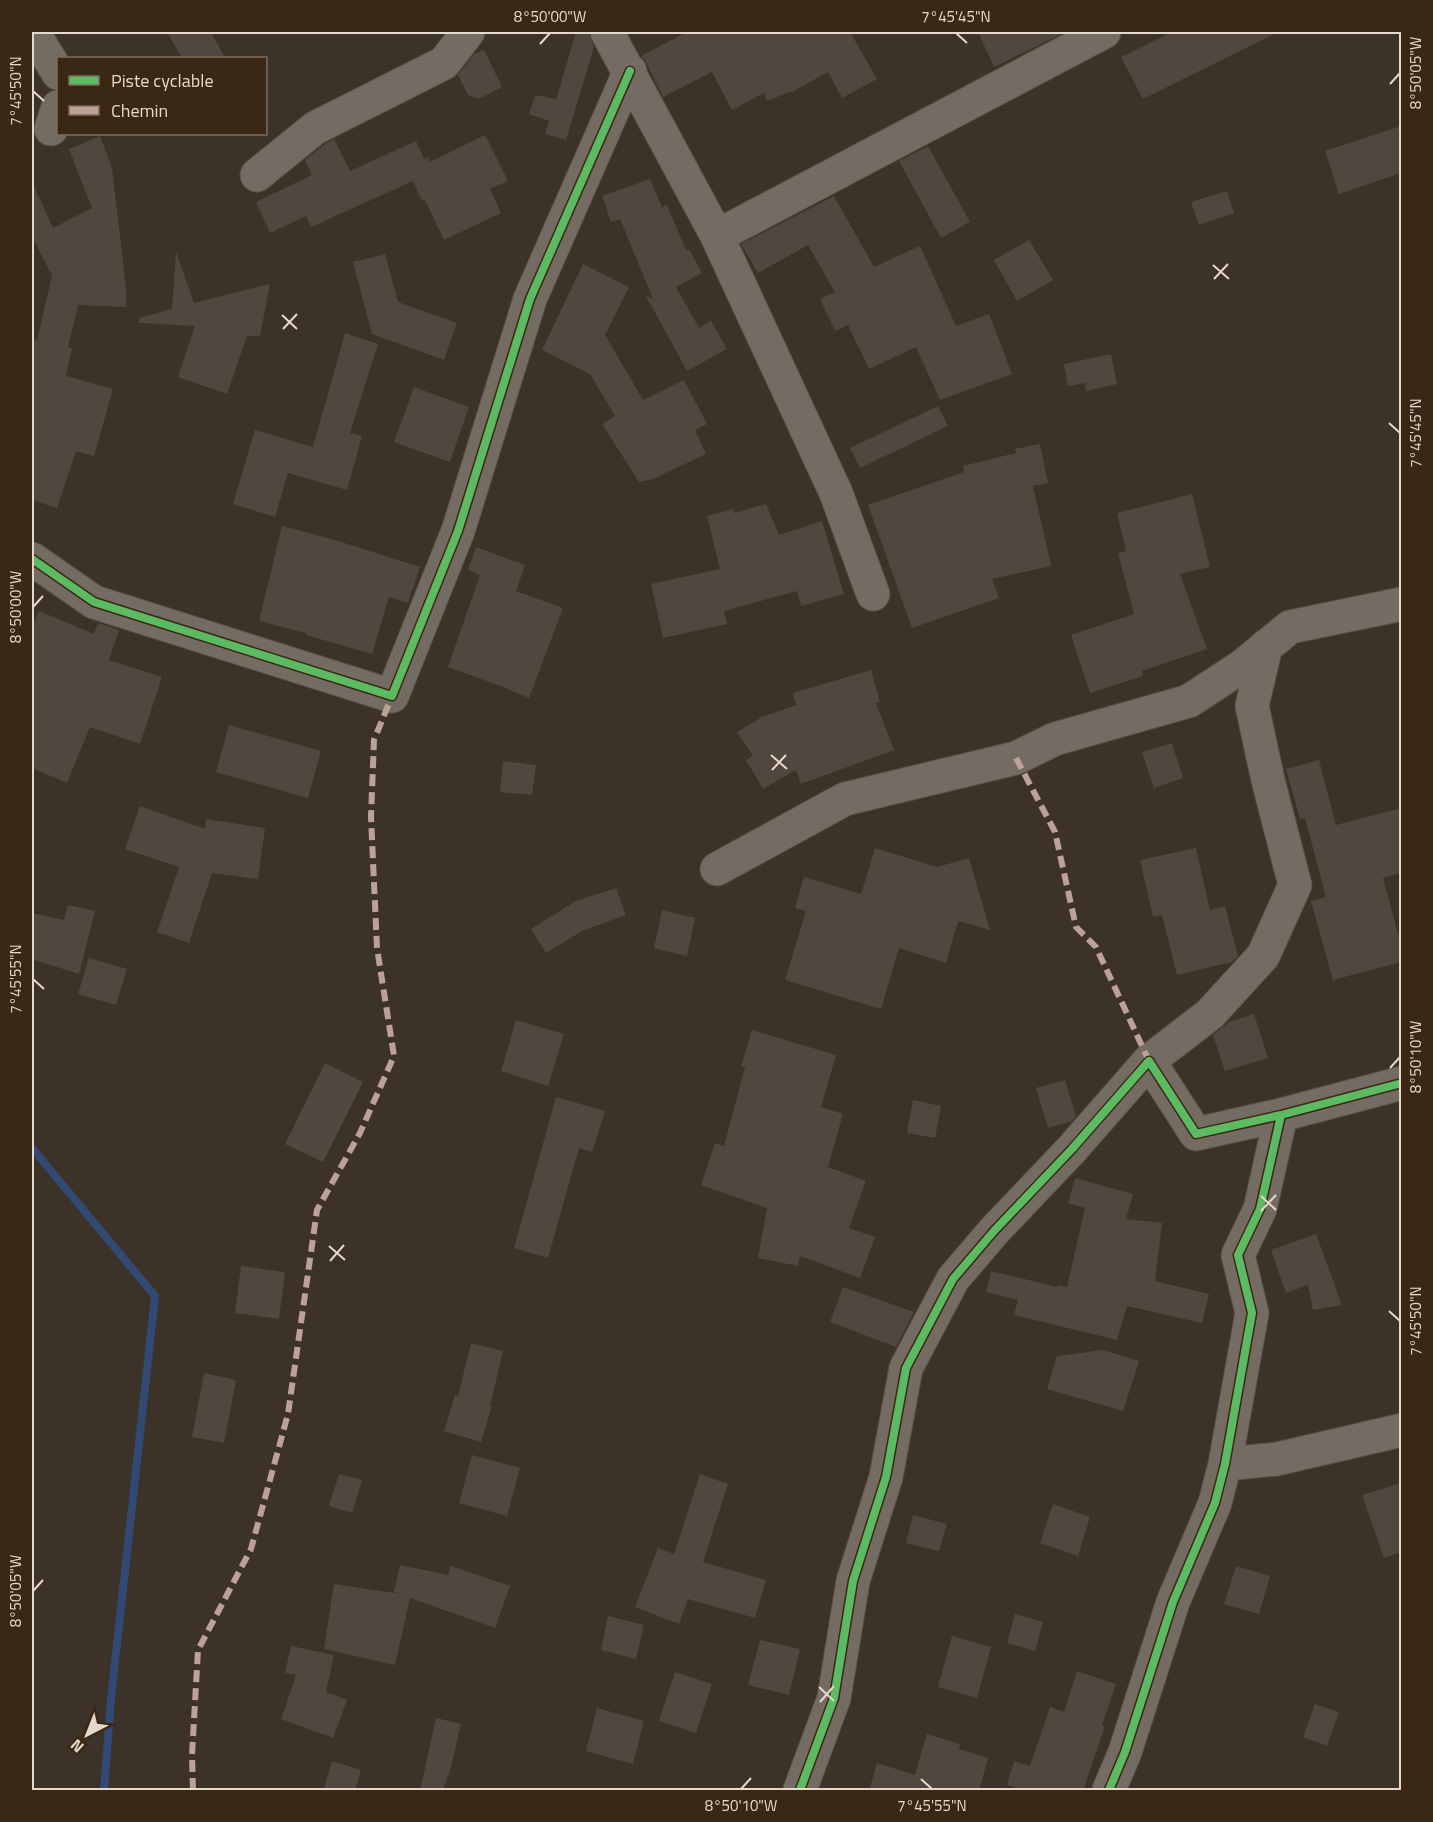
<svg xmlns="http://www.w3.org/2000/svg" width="1433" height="1822" viewBox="0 0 1433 1822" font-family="'Titillium Web',sans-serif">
  <rect width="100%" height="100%" fill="#3d3227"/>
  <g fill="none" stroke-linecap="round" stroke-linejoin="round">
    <path stroke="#314973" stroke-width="8" d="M 32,1148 L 155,1296 L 111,1699 L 104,1790"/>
  </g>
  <path fill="#51473e" d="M 167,32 L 211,32 L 225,58 L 182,58 Z
    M 576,32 L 589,34 L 594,47 L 566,140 L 545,134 L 549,121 L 529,114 L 535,96 L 544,96 L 556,100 Z
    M 687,32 L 850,32 L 877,79 L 842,98 L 828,72 L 790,93 L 789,92 L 767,101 L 764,93 L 732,110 L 712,72 L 663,97 L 645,60 L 641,56 Z
    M 978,32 L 1065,32 L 994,67 Z
    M 1172,32 L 1278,32 L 1143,99 L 1121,57 Z
    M 484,50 L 502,87 L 479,99 L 468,95 L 458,75 L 474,54 Z
    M 1401,126 L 1401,173 L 1339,194 L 1325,151 Z
    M 485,135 L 508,181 L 490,189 L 501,213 L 444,240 L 425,200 L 422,201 L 413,181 L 311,227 L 306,216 L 270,233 L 256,202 L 312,175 L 305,160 L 325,144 L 334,139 L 350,171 L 416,141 L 424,159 L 428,157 L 430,162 Z
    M 100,136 L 112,168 L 126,287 L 126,307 L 78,305 L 68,347 L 72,348 L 66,376 L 113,389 L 94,456 L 76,451 L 57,508 L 32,500 L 32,339 L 37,340 L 52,276 L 32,236 L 32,182 L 53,228 L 92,208 L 69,149 Z
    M 928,146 L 970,222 L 941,238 L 899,161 Z
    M 650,179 L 662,207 L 667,205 L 686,250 L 689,249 L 702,273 L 676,287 L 699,328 L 711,321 L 727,349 L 687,371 L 646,296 L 653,299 L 620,219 L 611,222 L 602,196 Z
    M 1227,191 L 1234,213 L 1199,225 L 1191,202 Z
    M 834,196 L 874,267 L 920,246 L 956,326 L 989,314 L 1012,374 L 940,400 L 916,347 L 869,369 L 848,325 L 835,331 L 820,299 L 835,292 L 808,245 L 758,273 L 741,244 Z
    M 1029,240 L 1053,280 L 1017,301 L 994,260 Z
    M 176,252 L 194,303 L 270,284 L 260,336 L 247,336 L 227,394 L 178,377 L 195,326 L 139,323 L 139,318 L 172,309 Z
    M 385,254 L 398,302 L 457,323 L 444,360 L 372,334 L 353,262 Z
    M 583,264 L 629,287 L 605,335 L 643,400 L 684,380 L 707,424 L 695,430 L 706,454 L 653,479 L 639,482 L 602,424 L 615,416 L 590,374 L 542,350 Z
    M 345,333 L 378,344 L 350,433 L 362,436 L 347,490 L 288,473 L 275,517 L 233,504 L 255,430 L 313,447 Z
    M 1111,354 L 1117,384 L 1086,391 L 1085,383 L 1068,386 L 1064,364 Z
    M 414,387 L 469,407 L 450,462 L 394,442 Z
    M 938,406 L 948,426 L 860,468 L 850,448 Z
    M 1040,444 L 1048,483 L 1033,486 L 1051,566 L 992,579 L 999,598 L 912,628 L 868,505 L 964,472 L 963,466 L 1016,453 L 1015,449 Z
    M 1192,494 L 1210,567 L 1180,574 L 1207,649 L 1142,671 L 1143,676 L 1090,693 L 1071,635 L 1134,614 L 1118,553 L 1126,551 L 1117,513 Z
    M 766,504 L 779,535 L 822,521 L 844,594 L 801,606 L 797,591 L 724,611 L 727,624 L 663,638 L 651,584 L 720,569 L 707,516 L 733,509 L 734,513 Z
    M 282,526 L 335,540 L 420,567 L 408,603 L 389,597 L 372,654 L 306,635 L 306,633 L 259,621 Z
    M 476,547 L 525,565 L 516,591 L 563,608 L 529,698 L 498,685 L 448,667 L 480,575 L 468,570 Z
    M 39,611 L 94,634 L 98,623 L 119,630 L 109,660 L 162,677 L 140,744 L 90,727 L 67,783 L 32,768 L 32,628 Z
    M 871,670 L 880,702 L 876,703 L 894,750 L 801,784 L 796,770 L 763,789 L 746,760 L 753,756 L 737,732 L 762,717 L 796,705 L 793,693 Z
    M 229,725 L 321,751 L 308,798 L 216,772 Z
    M 1172,743 L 1183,778 L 1154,788 L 1142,752 Z
    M 1319,760 L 1336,825 L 1401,808 L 1401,873 L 1383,878 L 1401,945 L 1401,962 L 1333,980 L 1311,901 L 1326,897 L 1305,818 L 1300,819 L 1286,769 Z
    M 503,761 L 536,765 L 532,795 L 500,792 Z
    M 140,806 L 205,829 L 206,819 L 265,828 L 258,879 L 212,873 L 189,943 L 157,932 L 179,867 L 125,849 Z
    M 875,848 L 937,867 L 969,858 L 990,930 L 958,921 L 946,963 L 899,948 L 881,1009 L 785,980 L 806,911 L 795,908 L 804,877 L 861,894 Z
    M 1196,848 L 1210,910 L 1225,906 L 1238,956 L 1232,962 L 1177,975 L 1162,915 L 1153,917 L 1140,860 Z
    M 616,888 L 626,915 L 582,931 L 546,953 L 531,929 L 576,901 Z
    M 68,905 L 95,911 L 79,974 L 32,959 L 32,913 L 64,920 Z
    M 662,910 L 695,918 L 687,956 L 654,948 Z
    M 89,958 L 127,969 L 116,1005 L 78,994 Z
    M 1254,1014 L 1268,1058 L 1225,1071 L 1213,1035 L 1229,1022 Z
    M 516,1020 L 564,1034 L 548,1086 L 501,1071 Z
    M 752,1030 L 836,1055 L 821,1107 L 843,1114 L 828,1167 L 866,1181 L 849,1228 L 875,1237 L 860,1278 L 800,1256 L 798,1266 L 758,1258 L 767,1208 L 701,1185 L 715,1143 L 724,1146 L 745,1067 L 741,1066 Z
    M 325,1063 L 363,1082 L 323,1162 L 285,1144 Z
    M 1065,1080 L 1076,1116 L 1072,1121 L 1048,1128 L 1036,1088 Z
    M 556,1097 L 605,1111 L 592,1152 L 579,1148 L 548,1258 L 514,1248 Z
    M 913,1100 L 941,1106 L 935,1138 L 907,1133 Z
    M 1075,1178 L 1133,1194 L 1126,1219 L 1162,1223 L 1155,1281 L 1209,1294 L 1202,1323 L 1127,1306 L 1117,1340 L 1014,1315 L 1018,1300 L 986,1292 L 991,1271 L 1057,1287 L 1057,1285 L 1067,1287 L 1085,1208 L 1068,1203 Z
    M 1316,1234 L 1342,1305 L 1313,1310 L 1308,1285 L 1286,1293 L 1271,1250 Z
    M 241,1266 L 285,1272 L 279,1319 L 235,1313 Z
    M 843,1287 L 914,1312 L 896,1347 L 830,1322 Z
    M 471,1343 L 503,1351 L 490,1406 L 492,1406 L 481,1442 L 444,1431 L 455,1395 L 458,1396 Z
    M 1103,1350 L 1139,1361 L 1123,1411 L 1047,1389 L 1057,1356 Z
    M 204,1373 L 236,1380 L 224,1443 L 192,1437 Z
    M 472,1455 L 520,1468 L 507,1516 L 459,1503 Z
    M 339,1474 L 362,1480 L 352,1513 L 329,1506 Z
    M 700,1474 L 728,1484 L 703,1562 L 766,1580 L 755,1618 L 688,1599 L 679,1624 L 635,1607 L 658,1548 L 674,1554 Z
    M 1401,1483 L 1401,1552 L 1384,1558 L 1362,1495 Z
    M 1053,1504 L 1090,1517 L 1078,1556 L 1040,1543 Z
    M 913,1515 L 947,1524 L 939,1551 L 906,1543 Z
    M 400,1565 L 448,1575 L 451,1566 L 510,1586 L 495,1628 L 410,1598 L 395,1665 L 324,1649 L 334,1584 L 401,1594 L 394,1592 Z
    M 1236,1566 L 1270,1576 L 1259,1614 L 1224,1604 Z
    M 1015,1614 L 1043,1622 L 1035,1651 L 1007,1643 Z
    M 608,1616 L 644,1625 L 636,1659 L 601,1650 Z
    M 952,1636 L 991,1647 L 977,1698 L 938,1687 Z
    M 760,1640 L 800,1649 L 789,1695 L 748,1685 Z
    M 291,1646 L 334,1655 L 326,1692 L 347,1700 L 333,1738 L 281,1719 L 296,1675 L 285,1673 Z
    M 1077,1671 L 1116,1684 L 1102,1725 L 1105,1726 L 1083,1791 L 1026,1791 L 1007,1785 L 1014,1761 L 1030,1766 L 1050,1707 L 1064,1712 Z
    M 675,1672 L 712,1684 L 696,1733 L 659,1721 Z
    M 1315,1704 L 1339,1712 L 1327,1746 L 1303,1737 Z
    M 597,1708 L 644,1721 L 633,1764 L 586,1751 Z
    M 436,1718 L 461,1724 L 450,1771 L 442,1791 L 420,1791 Z
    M 927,1734 L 960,1744 L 959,1749 L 988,1758 L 979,1791 L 961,1791 L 947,1787 L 947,1791 L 869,1791 L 877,1763 L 915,1775 Z
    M 332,1761 L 361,1770 L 355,1791 L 323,1791 Z"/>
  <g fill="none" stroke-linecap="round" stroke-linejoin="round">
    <g stroke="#594f45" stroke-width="35">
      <path id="minor" d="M 33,32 L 58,73
        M 607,32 L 717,236 L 836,493 L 873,594
        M 51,129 L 58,107
        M 257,175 L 315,128 L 444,63 L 468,32
        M 717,236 L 1104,32
        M 32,559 L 94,602 L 392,696 L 458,531 L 530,299 L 630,71
        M 717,869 L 845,799 L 1016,758 L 1055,739 L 1189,701 L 1241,667 L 1290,627 L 1402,604
        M 1149,1061 L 1210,1014 L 1263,956 L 1295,885 L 1268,780 L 1252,706 L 1266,646
        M 1225,1464 L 1277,1459 L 1402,1430
        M 800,1790 L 834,1698 L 853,1581 L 886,1477 L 906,1368 L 953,1279 L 994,1231 L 1072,1149 L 1149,1061 L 1196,1134 L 1281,1115
        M 1109,1790 L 1125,1752 L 1173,1602 L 1215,1503 L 1225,1464 L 1252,1313 L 1238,1255 L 1260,1209 L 1281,1115 L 1402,1083"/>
    </g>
    <use href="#minor" stroke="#746b62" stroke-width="33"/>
    <path stroke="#bda197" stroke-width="6" stroke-dasharray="12 6" stroke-linecap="butt" d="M 1016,758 L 1055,832 L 1076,927 L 1096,947 L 1149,1061
      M 193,1790 L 192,1755 L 198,1650 L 251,1549 L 288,1414 L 317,1210 L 360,1133 L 394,1056 L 377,948 L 371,817 L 374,740 L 392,696"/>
    <g stroke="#3b2814" stroke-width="11">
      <path id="cycleway" d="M 32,559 L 94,602 L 392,696 L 458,531 L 530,299 L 630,71
        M 800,1790 L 834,1698 L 853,1581 L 886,1477 L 906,1368 L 953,1279 L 994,1231 L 1072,1149 L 1149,1061 L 1196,1134 L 1281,1115
        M 1109,1790 L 1125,1752 L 1173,1602 L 1215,1503 L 1225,1464 L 1252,1313 L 1238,1255 L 1260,1209 L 1281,1115 L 1402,1083"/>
    </g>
    <use href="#cycleway" stroke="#5cba63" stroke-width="8"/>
  </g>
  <path fill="none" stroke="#e5d8cc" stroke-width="2" d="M 956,33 L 967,43M 540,44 L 550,33M 1390,84 L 1400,73M 33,91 L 44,101M 1213,265 L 1229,279M 1214,279 L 1228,264M 282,315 L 297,329M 283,329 L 297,314M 1389,423 L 1400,433M 33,607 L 43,596M 771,755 L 787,769M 772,770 L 786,755M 33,979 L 44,989M 1390,1068 L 1400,1057M 1261,1196 L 1276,1210M 1261,1211 L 1276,1195M 329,1246 L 345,1260M 330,1261 L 344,1245M 1389,1311 L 1400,1321M 33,1591 L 43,1580M 819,1687 L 834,1701M 820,1702 L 834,1686M 921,1779 L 932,1789M 741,1789 L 751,1778"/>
  <rect width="1433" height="1822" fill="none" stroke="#3b2814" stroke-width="66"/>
  <rect x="57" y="57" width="210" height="78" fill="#3b2814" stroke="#7f6e5e" stroke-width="1.5"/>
  <rect x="69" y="76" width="30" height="9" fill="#5cba63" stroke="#7f6e5e" stroke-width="1.5"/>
  <text x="111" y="87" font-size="18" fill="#e5d8cc">Piste cyclable</text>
  <rect x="69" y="106" width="30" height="9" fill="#bda197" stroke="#7f6e5e" stroke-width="1.5"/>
  <text x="111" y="117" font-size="18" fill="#e5d8cc">Chemin</text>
  <g transform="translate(87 1735) rotate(222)" stroke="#3b2814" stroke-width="4.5" paint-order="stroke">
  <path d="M0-4.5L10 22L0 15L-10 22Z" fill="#e5d8cc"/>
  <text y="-9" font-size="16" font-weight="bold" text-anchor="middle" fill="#e5d8cc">N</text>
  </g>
  <rect x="33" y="33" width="1367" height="1756" fill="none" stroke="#e5d8cc" stroke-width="2"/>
  <g font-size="15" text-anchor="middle" fill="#e5d8cc">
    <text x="550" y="22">8°50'00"W</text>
    <text x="956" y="22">7°45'45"N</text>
    <text transform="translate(1416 73) rotate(-90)" y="5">8°50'05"W</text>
    <text transform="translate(16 91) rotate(-90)" y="5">7°45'50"N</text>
    <text transform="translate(1416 433) rotate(-90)" y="5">7°45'45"N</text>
    <text transform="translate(16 607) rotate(-90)" y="5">8°50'00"W</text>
    <text transform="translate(16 979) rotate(-90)" y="5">7°45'55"N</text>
    <text transform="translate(1416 1057) rotate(-90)" y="5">8°50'10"W</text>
    <text transform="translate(1416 1321) rotate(-90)" y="5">7°45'50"N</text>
    <text transform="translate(16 1591) rotate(-90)" y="5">8°50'05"W</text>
    <text x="741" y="1811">8°50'10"W</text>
    <text x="932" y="1811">7°45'55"N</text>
  </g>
</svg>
